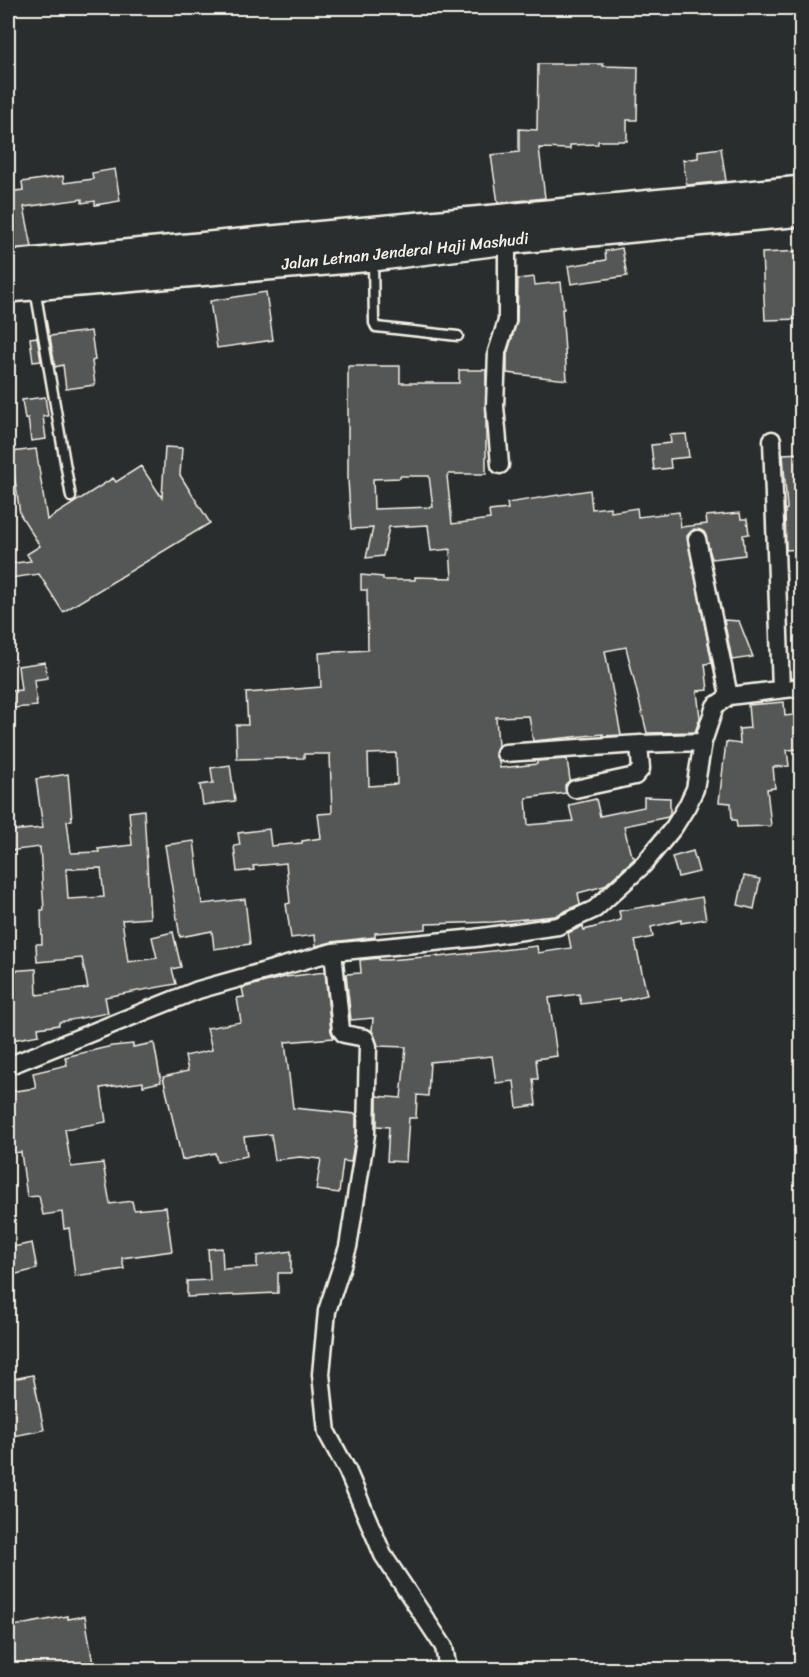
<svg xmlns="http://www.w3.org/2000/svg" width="809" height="1677" viewBox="0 0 809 1677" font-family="Sriracha,sans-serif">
  <rect width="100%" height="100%" fill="#2a2d2e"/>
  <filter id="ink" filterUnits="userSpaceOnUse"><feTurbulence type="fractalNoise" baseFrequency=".0167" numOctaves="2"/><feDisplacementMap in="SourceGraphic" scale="12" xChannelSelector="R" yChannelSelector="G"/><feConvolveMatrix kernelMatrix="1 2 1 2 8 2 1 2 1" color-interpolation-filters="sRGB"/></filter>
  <g filter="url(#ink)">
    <path fill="#555756" stroke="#f4f1e8" stroke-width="1.5" fill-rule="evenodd" d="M 538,64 L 603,64 L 603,66 L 638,67 L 637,120 L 627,120 L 627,141 L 598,141 L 598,144 L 570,145 L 570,149 L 539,148 L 545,198 L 498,203 L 491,155 L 519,152 L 519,129 L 537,130 Z
      M 721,148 L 726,181 L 687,185 L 683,160 L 698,158 L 698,151 Z
      M 115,169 L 120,201 L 95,205 L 95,201 L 82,203 L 82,199 L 24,207 L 32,247 L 8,249 L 8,192 L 23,190 L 22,182 L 63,176 L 64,183 L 93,179 L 92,173 Z
      M 622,248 L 627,276 L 571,284 L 568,266 L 606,260 L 605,251 Z
      M 801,251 L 801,319 L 765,320 L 762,253 Z
      M 534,277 L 535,285 L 561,282 L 564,309 L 562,309 L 567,380 L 507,373 L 507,354 L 517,321 L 518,279 Z
      M 266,292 L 273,340 L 217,348 L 210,301 Z
      M 91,331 L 95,360 L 92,361 L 95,385 L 66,389 L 63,365 L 55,367 L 50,336 Z
      M 37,337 L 41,361 L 33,362 L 30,338 Z
      M 348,366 L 400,366 L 400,383 L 459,383 L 459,370 L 486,370 L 486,474 L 449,474 L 447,476 L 452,524 L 490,519 L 489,511 L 508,509 L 507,503 L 590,490 L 592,509 L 610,507 L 611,512 L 637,508 L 638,517 L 679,512 L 681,527 L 707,524 L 706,516 L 740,513 L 741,519 L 747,519 L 749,534 L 743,535 L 745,555 L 712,559 L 704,532 L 694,529 L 687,536 L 712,663 L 705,664 L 708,690 L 697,691 L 700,718 L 695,732 L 647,733 L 626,647 L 605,651 L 621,735 L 603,736 L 603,734 L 533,741 L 529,716 L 496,717 L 498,745 L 495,754 L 499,761 L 500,768 L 537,764 L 537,761 L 567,759 L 570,780 L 565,785 L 566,793 L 526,798 L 528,825 L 573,821 L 569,805 L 596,799 L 600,816 L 644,807 L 644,797 L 670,798 L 670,814 L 668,817 L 624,826 L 630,852 L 635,858 L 604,886 L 578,893 L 580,904 L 555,916 L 494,922 L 426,924 L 426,929 L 375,933 L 375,937 L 332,942 L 316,946 L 315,935 L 291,938 L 286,904 L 290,903 L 286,863 L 253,866 L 254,870 L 237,872 L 234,846 L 240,845 L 238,833 L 269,829 L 271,846 L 302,843 L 302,841 L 321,838 L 318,814 L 332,813 L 330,754 L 304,754 L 304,758 L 237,759 L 236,725 L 248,725 L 246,693 L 321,687 L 319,653 L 368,650 L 367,590 L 361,590 L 361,575 L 383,577 L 383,580 L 415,580 L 415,577 L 452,578 L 450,549 L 431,551 L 428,525 L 389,527 L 383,556 L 366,558 L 373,528 L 351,529 L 348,479 ZM 400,476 L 429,476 L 433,507 L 374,509 L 373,479 L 400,478 ZM 396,753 L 397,784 L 369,786 L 368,754 Z
      M 45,397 L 48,416 L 43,416 L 46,439 L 31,441 L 28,418 L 25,419 L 22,400 Z
      M 686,434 L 689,457 L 670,459 L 671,468 L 654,470 L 651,445 L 671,443 L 670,435 Z
      M 165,447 L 182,448 L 180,475 L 210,523 L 63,612 L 39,574 L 10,578 L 8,564 L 31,561 L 27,554 L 40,546 L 20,514 L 11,452 L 36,449 L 47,520 L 113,478 L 116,482 L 141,466 L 162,498 Z
      M 801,453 L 801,549 L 786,550 L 785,510 L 787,509 L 783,454 Z
      M 724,620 L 739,621 L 753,657 L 732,660 Z
      M 45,662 L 47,678 L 34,680 L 37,706 L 13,708 L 11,691 L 21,690 L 18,666 Z
      M 784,702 L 785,716 L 801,714 L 801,749 L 787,750 L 789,766 L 773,767 L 775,788 L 767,789 L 771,826 L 737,827 L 736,820 L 732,820 L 731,803 L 719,802 L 726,742 L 740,744 L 739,729 L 750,728 L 748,705 Z
      M 230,765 L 235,801 L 203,805 L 200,785 L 213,783 L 211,768 Z
      M 68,774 L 72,820 L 67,821 L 71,853 L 99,852 L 98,849 L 132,845 L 129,812 L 144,810 L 150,918 L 122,920 L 128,962 L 157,958 L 152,937 L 173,932 L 181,967 L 172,969 L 176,984 L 105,997 L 108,1013 L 59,1022 L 59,1025 L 38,1028 L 39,1035 L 12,1040 L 10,1026 L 8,1026 L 8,971 L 36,969 L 37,995 L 88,988 L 82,958 L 37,962 L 36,944 L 42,944 L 41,910 L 44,910 L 40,847 L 8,851 L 8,831 L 43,828 L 36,779 ZM 101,868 L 104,897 L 68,899 L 66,869 Z
      M 194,841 L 202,904 L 245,899 L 250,944 L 214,949 L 212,931 L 180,937 L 165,845 Z
      M 693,851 L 699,872 L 678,877 L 672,857 Z
      M 744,876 L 760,879 L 754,909 L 738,905 Z
      M 702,897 L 706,919 L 681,923 L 681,920 L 651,927 L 653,937 L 635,941 L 647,995 L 620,1001 L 620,999 L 581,1004 L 579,994 L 549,998 L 557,1056 L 536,1059 L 538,1079 L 533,1079 L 536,1105 L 517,1108 L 514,1081 L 496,1083 L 492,1056 L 430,1062 L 428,1096 L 417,1095 L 416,1118 L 409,1118 L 406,1162 L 387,1161 L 389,1127 L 377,1126 L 377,1096 L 401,1098 L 406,1047 L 378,1046 L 372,1031 L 373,1018 L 351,1020 L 346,974 L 361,973 L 360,960 L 379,958 L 379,960 L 387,960 L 438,956 L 438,957 L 537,946 L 538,953 L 571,948 L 568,933 L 583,926 L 584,930 L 621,920 L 619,911 Z
      M 325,972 L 331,1031 L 334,1038 L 285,1042 L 293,1108 L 356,1114 L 356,1133 L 351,1162 L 343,1161 L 339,1193 L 316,1190 L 321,1159 L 300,1157 L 275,1160 L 271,1134 L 244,1137 L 247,1156 L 217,1162 L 215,1153 L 182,1160 L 163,1077 L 188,1071 L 185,1056 L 212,1050 L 207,1028 L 241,1022 L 237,998 L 244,997 L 242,988 L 285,977 Z
      M 154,1043 L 161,1082 L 143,1086 L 143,1082 L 101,1088 L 106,1122 L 65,1129 L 71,1167 L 103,1163 L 110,1204 L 132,1201 L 134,1210 L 166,1207 L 172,1251 L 122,1258 L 124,1269 L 75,1276 L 69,1228 L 64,1229 L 62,1212 L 43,1215 L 39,1196 L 27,1197 L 21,1152 L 13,1153 L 8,1120 L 8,1092 L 36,1088 L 33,1073 L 67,1065 L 65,1057 L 112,1046 L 133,1044 L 133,1047 Z
      M 32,1243 L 37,1269 L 8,1276 L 8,1248 Z
      M 222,1248 L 223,1269 L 257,1267 L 257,1256 L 291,1251 L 291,1273 L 278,1273 L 278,1293 L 187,1297 L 187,1281 L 210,1280 L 208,1249 Z
      M 33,1375 L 44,1430 L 8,1437 L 8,1380 Z
      M 68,1616 L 68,1619 L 85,1616 L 94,1670 L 12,1670 L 8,1643 L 8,1627 Z"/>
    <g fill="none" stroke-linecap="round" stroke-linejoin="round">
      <g stroke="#f4f1e8" stroke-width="13">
        <path id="service" d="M 373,261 L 374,323 L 376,327 L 458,336
          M 35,289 L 71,497"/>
      </g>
      <g stroke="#f4f1e8" stroke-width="21">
        <path id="minor" d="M 772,440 L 781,689
          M 500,465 L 495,406 L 497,352 L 507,321 L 507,240
          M 697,539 L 729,696
          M 505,753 L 639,744 L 703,742
          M 575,789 L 635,776 L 641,769 L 639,744
          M 333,952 L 341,1030 L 344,1034 L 365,1038 L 368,1046 L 366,1134 L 348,1247 L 327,1311 L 321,1374 L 327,1433 L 347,1470 L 383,1555 L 444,1647 L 448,1670
          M 8,1066 L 198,990 L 333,952 L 475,938 L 558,926 L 595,909 L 643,865 L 674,827 L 687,806 L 695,789 L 703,742 L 715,706 L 729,696 L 802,687"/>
      </g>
      <g stroke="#f4f1e8" stroke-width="32">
        <path id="primary" d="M 8,265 L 802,190
          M 8,288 L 373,257 L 507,240 L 802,212"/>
      </g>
      <use href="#service" stroke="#2a2d2e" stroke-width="8"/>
      <use href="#minor" stroke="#2a2d2e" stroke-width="16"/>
      <use href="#primary" stroke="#2a2d2e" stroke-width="27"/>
    </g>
  </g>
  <g text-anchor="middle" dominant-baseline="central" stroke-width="4.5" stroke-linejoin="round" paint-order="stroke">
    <g font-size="16" fill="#f4f1e8" stroke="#2a2d2e">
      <text transform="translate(405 251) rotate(-6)">Jalan Letnan Jenderal Haji Mashudi</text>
    </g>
  </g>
  <rect width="809" height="1677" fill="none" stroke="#2a2d2e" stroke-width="30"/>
  <rect x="15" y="15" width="779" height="1647" fill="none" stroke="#f4f1e8" stroke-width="2" filter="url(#ink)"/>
</svg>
